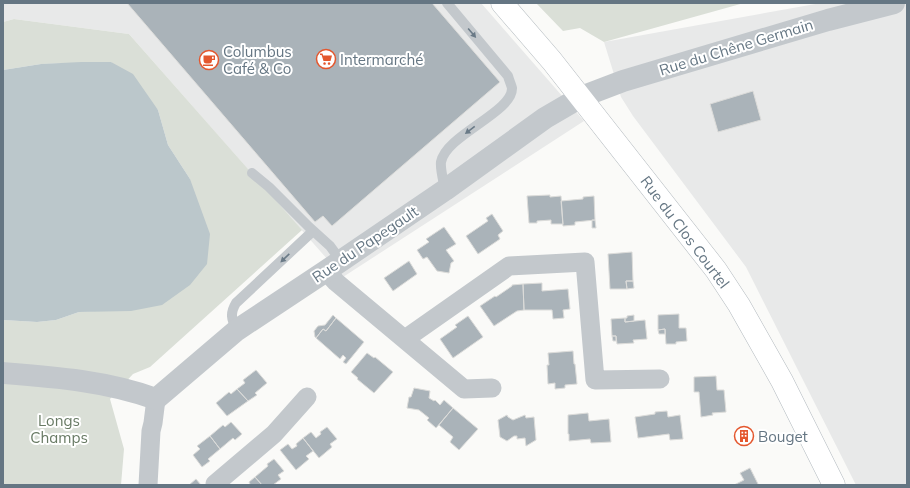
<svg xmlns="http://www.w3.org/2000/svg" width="910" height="488" viewBox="0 0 910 488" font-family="Mulish,sans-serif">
  <rect width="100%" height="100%" fill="#fafaf8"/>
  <path fill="#e8e9e9" d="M 3,3 L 481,3 L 584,121 L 343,277 L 129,34 L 14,19 L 3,22 Z
    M 821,3 L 907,3 L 907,485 L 856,485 L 746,267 L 633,116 L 621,97 L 604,42 Z"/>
  <path fill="#dadfd7" d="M 536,3 L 744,3 L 604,42 L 580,28 L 563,31 Z
    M 14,19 L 129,34 L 302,230 L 150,367 L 133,374 L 110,399 L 124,449 L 121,485 L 3,485 L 3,320 L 37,322 L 56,320 L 79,312 L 95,311 L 190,179 L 168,145 L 158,110 L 111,62 L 41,64 L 3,70 L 3,22 Z"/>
  <path fill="#bbc7cb" d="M 81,62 L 111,62 L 133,74 L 158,110 L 168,145 L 190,179 L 210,234 L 207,264 L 190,285 L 162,305 L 131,311 L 79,312 L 56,320 L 37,322 L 3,320 L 3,70 L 41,64 Z"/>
  <path fill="#aab3b9" stroke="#dcdcda" d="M 127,3 L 432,3 L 500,82 L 332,226 L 323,216 L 315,222 Z
    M 753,91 L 761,120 L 718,132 L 710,104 Z
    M 550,195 L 550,197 L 561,196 L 563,224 L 551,224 L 551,220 L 537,221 L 537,223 L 529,223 L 527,196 Z
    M 594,196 L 595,220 L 575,222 L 575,225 L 563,226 L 561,201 L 583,199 L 583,197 Z
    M 492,214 L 503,231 L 498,235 L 500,239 L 478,254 L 466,236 L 488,221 L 486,218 Z
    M 592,220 L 595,220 L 596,228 L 592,228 Z
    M 444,227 L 456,244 L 446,250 L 454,261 L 451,263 L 449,273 L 437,271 L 427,257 L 423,259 L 417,250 L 429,242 L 426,239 Z
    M 632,252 L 633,281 L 626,281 L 627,289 L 610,289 L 608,254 Z
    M 409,261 L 417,274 L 393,291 L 384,278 Z
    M 626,281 L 633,281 L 634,288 L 627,289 Z
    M 542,283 L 542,291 L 568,289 L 570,309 L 563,310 L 564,318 L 553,319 L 552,310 L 524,310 L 523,284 Z
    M 523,284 L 524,310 L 517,311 L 494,326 L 480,306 L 495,296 L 496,297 L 512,286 L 512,285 Z
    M 679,314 L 679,328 L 686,328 L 687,341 L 676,342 L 676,344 L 666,344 L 665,329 L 658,330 L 658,315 Z
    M 333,315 L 336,318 L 326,331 L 323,329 L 316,338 L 315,337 L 314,331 L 318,326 L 325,325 Z
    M 634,315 L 634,321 L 625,322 L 625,318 L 627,318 L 627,316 Z
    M 468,316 L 483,337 L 453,358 L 440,339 L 457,327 L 455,325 Z
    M 336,318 L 364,342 L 346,364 L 343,362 L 346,358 L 343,355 L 340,359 L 316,338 L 323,329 L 326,331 Z
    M 625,318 L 625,322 L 645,320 L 647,339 L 633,340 L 634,343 L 617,344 L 616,336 L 612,336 L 611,319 Z
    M 665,329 L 665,334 L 659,334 L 658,330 Z
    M 612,336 L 616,336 L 616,341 L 613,341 Z
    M 573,351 L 574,364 L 575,364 L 577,384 L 565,385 L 565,388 L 555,389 L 555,383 L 548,384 L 547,365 L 549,365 L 548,353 Z
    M 367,353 L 374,358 L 375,357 L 393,372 L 374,393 L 357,379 L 358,378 L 351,372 Z
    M 256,370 L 267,383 L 255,393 L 257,395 L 248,401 L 237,389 L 245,383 L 243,380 Z
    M 716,376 L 717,390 L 724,390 L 726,412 L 712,413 L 713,415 L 701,417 L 699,392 L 694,392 L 694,377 Z
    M 414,388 L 430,391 L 429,398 L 434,401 L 435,400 L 440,405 L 444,400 L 453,408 L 436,428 L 427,420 L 429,418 L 419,410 L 407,408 L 409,397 L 411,397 Z
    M 237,389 L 248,401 L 227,416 L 216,403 L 229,392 L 231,394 Z
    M 453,408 L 478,429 L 459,450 L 450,442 L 453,437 L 439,425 Z
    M 667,411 L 668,417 L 680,415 L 683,439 L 670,440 L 669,434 L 638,438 L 635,417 L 655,414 L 655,412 Z
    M 588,413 L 589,421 L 609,419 L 611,442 L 591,443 L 590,439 L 569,441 L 569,434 L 568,434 L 568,415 Z
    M 507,415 L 508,417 L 513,420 L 525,415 L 526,418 L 534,417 L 536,440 L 526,446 L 525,438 L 517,439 L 517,436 L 514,436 L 507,441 L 500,437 L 498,420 Z
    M 231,422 L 242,434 L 235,440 L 233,438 L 220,449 L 210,436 L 223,425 L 225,427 Z
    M 327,427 L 337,439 L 330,444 L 332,447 L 319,458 L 303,438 L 311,432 L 316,438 L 321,434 L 320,432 Z
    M 746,430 L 750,438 L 743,442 L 738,434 Z
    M 210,436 L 220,449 L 208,459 L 210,461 L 202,467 L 193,455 L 200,449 L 197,446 Z
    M 303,438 L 313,451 L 306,456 L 309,459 L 296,470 L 280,450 L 288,444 L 292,449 L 297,446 L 296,444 Z
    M 274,459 L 284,471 L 278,475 L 281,479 L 273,485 L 262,485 L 255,477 L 268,466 L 267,464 Z
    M 750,468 L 758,484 L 756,485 L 734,485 L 744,480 L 740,473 Z
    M 255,477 L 262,485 L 249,485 L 250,484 L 249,482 Z
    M 196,479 L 201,485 L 189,485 Z"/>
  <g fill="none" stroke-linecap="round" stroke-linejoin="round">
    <g stroke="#b3babf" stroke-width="23">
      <path id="secondary" d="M 502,3 L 552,61 L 716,270 L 739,305 L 782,381 L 834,485"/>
    </g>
    <path stroke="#c3c8cc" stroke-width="10" d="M 252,173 L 269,187 L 309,227 L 330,246 L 341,261
      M 445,190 C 444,183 440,169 441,162 C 446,135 513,112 512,88 C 511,84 509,80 508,76 L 447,3
      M 237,330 C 231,319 230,313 236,303 L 313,231"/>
    <path stroke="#c3c8cc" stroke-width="19" d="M 326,271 L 336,282 L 464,389 L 492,388
      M 405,339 L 509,266 L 585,262 L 595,380 L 660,379
      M 148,485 L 151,431 L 153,423 L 156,399
      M 215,485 L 215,484 L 274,434 L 307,397"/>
    <path stroke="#c3c8cc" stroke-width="22" d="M 3,373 C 54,377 107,381 156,399 L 237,330 L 326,271 L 445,190 L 545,118 L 581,97 L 623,81 L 828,20 L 894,3"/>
    <use href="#secondary" stroke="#fff" stroke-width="22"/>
  </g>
  <defs><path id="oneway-solid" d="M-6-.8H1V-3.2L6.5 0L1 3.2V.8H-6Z"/></defs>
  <g fill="#6a7a87">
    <use href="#oneway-solid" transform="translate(472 33) rotate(50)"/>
    <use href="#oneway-solid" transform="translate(470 130) rotate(142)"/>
    <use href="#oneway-solid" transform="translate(285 258) rotate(136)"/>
  </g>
  <defs>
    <g id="supermarket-ring" transform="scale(1)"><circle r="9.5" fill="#fff" stroke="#e4572e" stroke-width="1.5"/><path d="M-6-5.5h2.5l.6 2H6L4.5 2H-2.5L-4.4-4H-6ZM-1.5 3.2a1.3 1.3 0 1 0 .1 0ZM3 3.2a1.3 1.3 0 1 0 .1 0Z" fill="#e4572e"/></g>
    <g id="cafe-ring" transform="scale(1)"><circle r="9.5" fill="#fff" stroke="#e4572e" stroke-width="1.5"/><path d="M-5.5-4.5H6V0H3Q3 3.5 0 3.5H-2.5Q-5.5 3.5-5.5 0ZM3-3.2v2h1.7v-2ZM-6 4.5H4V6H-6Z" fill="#e4572e"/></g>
    <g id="building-ring" transform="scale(1)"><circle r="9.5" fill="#fff" stroke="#e4572e" stroke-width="1.5"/><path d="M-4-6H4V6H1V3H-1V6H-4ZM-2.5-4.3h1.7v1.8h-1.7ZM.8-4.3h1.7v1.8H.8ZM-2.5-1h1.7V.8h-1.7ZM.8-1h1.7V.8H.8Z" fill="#e4572e"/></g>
  </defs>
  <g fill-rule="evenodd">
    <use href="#supermarket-ring" x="326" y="59"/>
    <use href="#cafe-ring" x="209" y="60"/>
    <use href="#building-ring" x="744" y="436"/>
  </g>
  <g text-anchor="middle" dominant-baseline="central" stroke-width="4" stroke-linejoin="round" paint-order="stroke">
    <g font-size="15" fill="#657683" stroke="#fff">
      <text transform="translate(736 47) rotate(-17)">Rue du Chêne Germain</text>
      <text transform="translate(685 232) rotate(53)">Rue du Clos Courtel</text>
      <text transform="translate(365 244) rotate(-34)">Rue du Papegault</text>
    </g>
    <g font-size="15" fill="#657683" stroke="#fff" text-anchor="start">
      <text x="223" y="51">Columbus<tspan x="223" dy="17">Café &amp; Co</tspan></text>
      <text x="340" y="59">Intermarché</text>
      <text x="758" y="436">Bouget</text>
    </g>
    <g font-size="15" fill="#687a64" stroke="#fff">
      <text x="59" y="420">Longs<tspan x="59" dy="17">Champs</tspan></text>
    </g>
  </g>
  <rect width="910" height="488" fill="none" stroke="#657683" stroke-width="8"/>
</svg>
